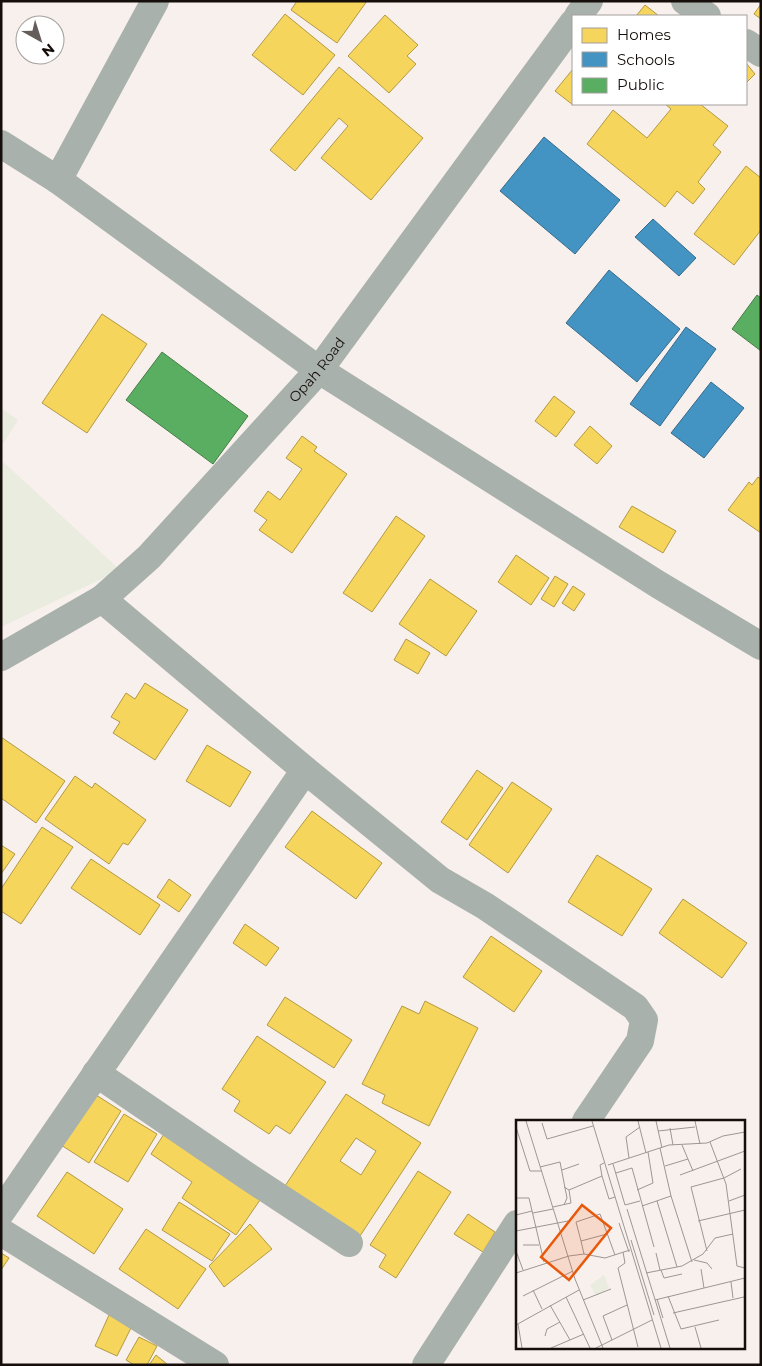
<svg xmlns="http://www.w3.org/2000/svg" width="762" height="1366" viewBox="0 0 762 1366" font-family="Montserrat,sans-serif">
  <rect width="100%" height="100%" fill="#f8f0ed"/>
  <path fill="#e9ecde" d="M 1,408 L 18,420 L 1,447 Z
    M 1,460 L 120,570 L 1,627 Z"/>
  <path fill="#f6d55c" stroke="#b39943" fill-rule="evenodd" d="M 297,1 L 367,1 L 337,43 L 291,10 Z
    M 761,4 L 761,19 L 754,14 Z
    M 645,5 L 659,16 L 636,16 Z
    M 285,14 L 335,55 L 303,95 L 252,55 Z
    M 385,15 L 418,45 L 407,56 L 416,64 L 389,93 L 348,56 Z
    M 746,63 L 755,74 L 746,83 Z
    M 339,67 L 423,138 L 371,200 L 321,158 L 348,126 L 339,118 L 295,171 L 270,150 Z
    M 573,69 L 574,104 L 573,105 L 555,91 Z
    M 665,104 L 700,104 L 728,126 L 713,145 L 721,152 L 698,182 L 705,189 L 693,204 L 677,191 L 665,207 L 587,144 L 613,110 L 647,138 L 671,109 Z
    M 746,166 L 761,178 L 761,230 L 734,265 L 694,234 Z
    M 102,314 L 147,344 L 87,433 L 42,403 Z
    M 554,396 L 575,412 L 556,437 L 535,421 Z
    M 590,426 L 612,446 L 597,464 L 574,445 Z
    M 302,436 L 317,447 L 314,451 L 347,474 L 292,553 L 259,530 L 267,520 L 254,511 L 268,491 L 280,500 L 302,469 L 286,458 Z
    M 758,477 L 761,479 L 761,533 L 728,510 L 749,482 L 752,485 Z
    M 632,506 L 676,531 L 663,553 L 619,527 Z
    M 396,516 L 425,536 L 372,612 L 343,593 Z
    M 516,555 L 549,578 L 531,605 L 498,582 Z
    M 555,576 L 568,584 L 554,607 L 541,599 Z
    M 430,579 L 477,611 L 446,656 L 399,624 Z
    M 573,586 L 585,594 L 574,611 L 562,603 Z
    M 406,639 L 430,653 L 418,674 L 394,660 Z
    M 145,683 L 188,710 L 155,760 L 113,733 L 120,722 L 111,717 L 126,693 L 135,699 Z
    M 1,737 L 65,781 L 36,823 L 1,798 Z
    M 207,745 L 251,772 L 230,807 L 186,781 Z
    M 477,770 L 503,788 L 467,840 L 441,822 Z
    M 75,776 L 92,788 L 95,783 L 146,820 L 128,845 L 123,843 L 109,864 L 45,819 Z
    M 512,782 L 552,809 L 508,873 L 469,845 Z
    M 312,811 L 382,863 L 356,899 L 285,847 Z
    M 42,827 L 73,847 L 21,924 L 1,911 L 1,889 Z
    M 1,845 L 15,854 L 1,874 Z
    M 597,855 L 652,889 L 622,936 L 568,902 Z
    M 91,859 L 160,905 L 140,935 L 71,888 Z
    M 169,879 L 191,895 L 179,912 L 157,897 Z
    M 683,899 L 747,943 L 722,978 L 659,933 Z
    M 245,924 L 279,948 L 266,966 L 233,943 Z
    M 491,936 L 542,971 L 514,1012 L 463,977 Z
    M 285,997 L 352,1040 L 334,1068 L 267,1025 Z
    M 425,1001 L 478,1028 L 429,1126 L 382,1103 L 385,1095 L 362,1084 L 402,1006 L 419,1014 Z
    M 257,1036 L 326,1082 L 290,1134 L 276,1125 L 269,1134 L 234,1111 L 240,1101 L 222,1089 Z
    M 93,1093 L 121,1111 L 89,1163 L 61,1145 Z
    M 346,1094 L 421,1143 L 360,1236 L 285,1186 ZM 356,1138 L 376,1151 L 361,1175 L 340,1161 Z
    M 124,1114 L 157,1134 L 128,1182 L 94,1162 Z
    M 164,1134 L 260,1200 L 236,1235 L 182,1198 L 192,1182 L 151,1154 Z
    M 418,1171 L 451,1192 L 396,1278 L 379,1267 L 386,1255 L 370,1245 Z
    M 67,1172 L 123,1209 L 94,1254 L 37,1216 Z
    M 179,1202 L 230,1234 L 212,1261 L 162,1230 Z
    M 468,1214 L 495,1232 L 483,1252 L 454,1234 Z
    M 250,1224 L 272,1249 L 224,1287 L 209,1266 Z
    M 146,1229 L 206,1269 L 178,1309 L 119,1269 Z
    M 1,1253 L 9,1258 L 1,1270 Z
    M 109,1315 L 132,1326 L 117,1356 L 95,1346 Z
    M 139,1337 L 157,1346 L 147,1365 L 134,1365 L 126,1360 Z
    M 156,1355 L 168,1365 L 149,1365 Z"/>
  <path fill="#4393c3" stroke="#366b8c" d="M 544,137 L 620,200 L 575,254 L 500,191 Z
    M 653,219 L 696,258 L 679,276 L 635,237 Z
    M 609,270 L 680,329 L 637,382 L 566,323 Z
    M 686,327 L 716,349 L 660,426 L 630,404 Z
    M 711,382 L 744,408 L 704,458 L 671,433 Z"/>
  <path fill="#5aae61" stroke="#467e47" d="M 757,295 L 761,298 L 761,351 L 732,329 Z
    M 162,352 L 248,416 L 213,464 L 126,400 Z"/>
  <g fill="none" stroke-linecap="round" stroke-linejoin="round">
    <g stroke="#a9b1ac" stroke-width="28">
      <path d="M 685,1 L 707,16"/>
      <path d="M 578,16 L 589,1"/>
      <path d="M 746,43 L 761,53"/>
      <path d="M 1,144 L 58,180 L 319,370 L 659,585 L 761,646"/>
      <path d="M 58,180 L 155,1"/>
      <path id="s1" d="M 1,657 L 102,599 L 149,557 L 319,370 L 573,23"/>
      <path d="M 305,770 L 440,880 L 485,906 L 635,1007 L 644,1020 L 640,1041 L 586,1121"/>
      <path d="M 96,1073 L 247,1176 L 349,1243"/>
      <path d="M 1,1212 L 305,770 L 102,599"/>
      <path d="M 1,1232 L 215,1365"/>
      <path d="M 426,1365 L 517,1224"/>
    </g>
  </g>
  <g text-anchor="middle" dominant-baseline="central" stroke-width="5" stroke-linejoin="round" paint-order="stroke">
    <g font-size="14" fill="#160e0a" stroke="#fff">
      <text stroke="none"><textPath href="#s1" startOffset="431">Opah Road</textPath></text>
    </g>
  </g>
  <g transform="translate(516 1120)">
    <rect width="229" height="229" fill="#f8f0ed"/>
    <path d="M 88,155 L 93,168 L 80,176 L 74,165 Z" fill="#e9ecde"/>
    <path fill="none" stroke="#9e9692" stroke-width="1" d="M 10,1 L 59,159 L 87,228M 76,1 L 145,228M 122,1 L 130,33M 140,1 L 146,28M 179,1 L 184,24M 26,3 L 31,19 L 77,6M 0,7 L 14,51 L 26,51M 154,8 L 157,25M 142,11 L 179,7M 194,22 L 210,64 L 221,146 L 229,148M 166,25 L 177,51M 144,28 L 155,76 L 176,142M 113,38 L 110,17 L 124,7M 88,43 L 84,45 L 86,56 L 93,79 L 99,77M 97,44 L 109,85 L 124,81M 92,45 L 153,25 L 191,23 L 207,16 L 229,12M 149,46 L 172,39M 24,47 L 44,42 L 51,78 L 48,85M 46,50 L 63,44M 100,53 L 116,48 L 138,127M 164,55 L 229,31M 48,67 L 53,70 L 86,56M 121,70 L 137,63 L 132,32M 0,78 L 13,78 L 28,142M 141,81 L 161,147M 213,81 L 229,75M 126,86 L 155,76M 37,87 L 55,83 L 53,70M 111,89 L 154,228M 17,93 L 37,89M 0,95 L 16,91M 182,101 L 229,90M 103,103 L 113,132M 0,111 L 52,101M 115,120 L 138,195M 65,121 L 60,102 L 84,94 L 99,135M 7,125 L 23,125M 0,131 L 7,150M 191,131 L 175,67 L 208,58 L 225,49M 107,132 L 109,143 L 102,148 L 122,227M 140,133 L 144,150M 68,134 L 65,121 L 91,114M 178,140 L 191,143 L 196,149M 185,149 L 188,168M 145,150 L 148,158 L 166,154M 0,153 L 53,136 L 68,134 L 89,138 L 114,130M 130,153 L 166,146 L 187,134 L 199,118 L 217,114M 215,162 L 217,178M 17,170 L 26,189M 7,176 L 57,151M 152,176 L 165,209 L 203,200M 50,177 L 74,228M 141,179 L 147,198M 67,180 L 95,169M 139,180 L 229,158M 34,185 L 54,220M 157,193 L 228,177M 2,204 L 6,228M 0,205 L 63,170M 179,207 L 185,228M 29,216 L 31,209 L 44,202M 96,220 L 87,196 L 111,185M 35,228 L 68,214M 80,228 L 136,200"/>
    <path fill="#e8590c" fill-opacity="0.15" stroke="#e8590c" stroke-width="2.5" d="M 66,85 L 95,108 L 53,160 L 25,137 Z"/>
    <rect width="229" height="229" fill="none" stroke="#160e0a" stroke-width="2.5"/>
  </g>
  <rect width="762" height="1366" fill="none" stroke="#160e0a" stroke-width="5"/>
  <rect x="572" y="15" width="175" height="90" fill="#ffffff" stroke="#a29f9d"/>
  <rect x="582" y="28" width="25" height="15" fill="#f6d55c" stroke="#a29f9d"/>
  <text x="617" y="40" font-size="15" fill="#160e0a">Homes</text>
  <rect x="582" y="52" width="25" height="15" fill="#4393c3" stroke="#a29f9d"/>
  <text x="617" y="65" font-size="15" fill="#160e0a">Schools</text>
  <rect x="582" y="78" width="25" height="15" fill="#5aae61" stroke="#a29f9d"/>
  <text x="617" y="90" font-size="15" fill="#160e0a">Public</text>
  <g transform="translate(40 40) rotate(141)"><circle r="24" fill="#ffffff" stroke="#a29f9d"/>
  <path d="M0-4L9 19L0 12L-9 19Z" fill="#655d59"/>
  <text y="-8" font-size="14" font-weight="bold" text-anchor="middle" fill="#160e0a">N</text>
  </g>
</svg>
